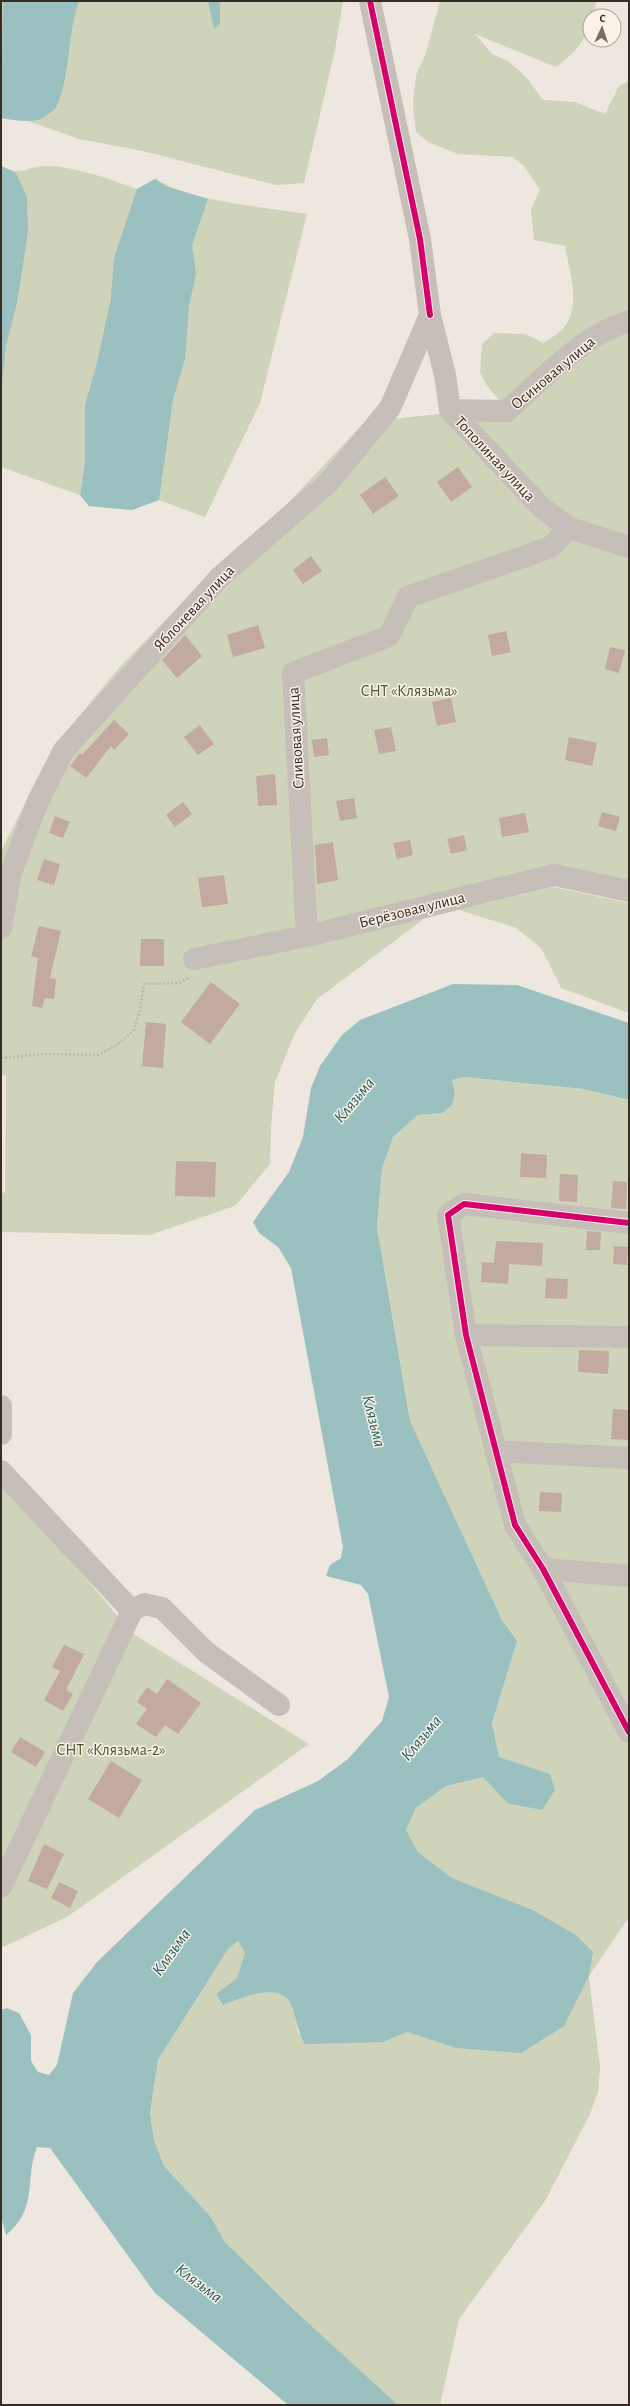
<svg xmlns="http://www.w3.org/2000/svg" width="630" height="2406" viewBox="0 0 630 2406" font-family="'Alegreya Sans',sans-serif">
  <rect width="100%" height="100%" fill="#ede7e0"/>
  <path fill="#cfd3b9" d="M 1,1 L 343,1 L 335,50 L 304,183 L 276,185 L 143,151 L 79,139 L 28,121 L 1,118 Z
    M 440,1 L 596,1 L 594,16 L 590,16 C 590,38 573,55 556,67 L 475,34 L 492,54 L 508,61 L 526,77 L 543,100 L 575,102 L 605,114 L 619,86 L 629,81 L 629,897 L 555,882 L 433,912 L 317,999 L 295,1033 L 275,1082 L 271,1128 L 270,1164 L 235,1206 L 150,1235 L 1,1232 L 1,1194 L 5,1192 L 6,1076 L 1,1074 L 1,851 L 55,745 L 119,668 L 214,570 L 285,506 L 365,422 L 438,414 L 510,414 L 486,384 L 480,372 L 482,344 L 494,333 L 525,334 L 544,343 C 553,337 566,329 570,317 C 578,296 569,268 565,246 L 534,240 L 531,209 L 540,190 L 524,166 L 513,157 L 458,154 L 428,142 L 416,132 L 413,105 L 416,75 L 426,53 Z
    M 1,166 C 26,177 22,167 45,166 C 75,166 109,179 137,189 L 155,179 C 198,203 258,206 307,214 L 260,403 L 205,517 L 159,500 L 132,510 L 89,506 L 80,495 L 1,467 Z
    M 553,887 L 629,903 L 629,1013 L 561,988 L 541,948 L 516,928 L 459,910 Z
    M 464,1077 L 584,1089 L 629,1100 L 629,1917 L 589,1976 L 600,2067 L 598,2092 L 590,2114 L 545,2201 L 459,2319 L 440,2405 L 398,2405 L 292,2308 L 224,2241 L 211,2217 L 164,2166 L 154,2140 L 150,2113 L 158,2060 L 228,1949 L 238,1941 L 245,1953 L 237,1978 L 216,1994 L 223,2005 C 243,1999 282,1977 293,2009 C 296,2016 297,2025 298,2033 L 383,2042 L 407,2032 L 456,2048 L 576,1935 L 533,1910 L 452,1878 L 418,1852 L 406,1830 L 416,1808 L 446,1786 L 483,1777 L 507,1803 L 549,1774 L 499,1757 L 492,1723 L 517,1641 L 502,1620 L 410,1421 L 377,1227 L 382,1169 L 393,1137 L 418,1115 L 442,1113 L 455,1093 L 452,1080 Z
    M 1,1478 L 132,1633 L 309,1744 L 67,1917 L 1,1948 Z"/>
  <path fill="#9ac1c0" d="M 3,1 L 79,1 C 67,34 71,73 57,106 C 55,110 45,117 41,119 C 28,123 14,120 1,118 Z
    M 208,1 L 220,1 L 220,24 L 214,29 Z
    M 1,166 L 16,173 L 27,197 L 28,232 L 17,303 L 6,345 L 1,394 Z
    M 155,179 L 168,187 L 208,199 L 192,245 L 196,274 L 189,306 L 185,359 L 173,400 L 159,500 L 132,510 L 89,506 L 80,495 L 85,463 L 85,405 L 97,363 L 111,298 L 114,258 L 137,189 Z
    M 453,984 L 517,985 L 629,1023 L 629,1100 L 584,1089 L 464,1077 L 452,1080 L 455,1093 L 452,1105 L 442,1113 L 418,1115 L 393,1137 L 382,1169 L 377,1227 L 410,1421 L 502,1620 L 517,1641 L 492,1723 L 499,1757 L 550,1774 L 555,1790 L 542,1810 L 507,1803 L 483,1777 L 446,1786 L 416,1808 L 406,1830 L 418,1852 L 452,1878 L 533,1910 L 576,1935 L 593,1952 L 589,1976 L 564,2026 L 521,2053 L 456,2048 L 407,2032 L 383,2042 L 305,2044 C 298,2032 297,2022 293,2009 C 283,1978 243,1998 223,2005 L 216,1994 L 237,1978 L 245,1953 L 238,1941 L 228,1949 L 158,2060 L 150,2113 L 154,2140 L 164,2166 L 211,2217 L 224,2241 L 292,2308 L 398,2405 L 288,2405 L 155,2293 L 50,2148 L 37,2147 C 24,2180 39,2208 6,2235 L 1,2216 L 1,2010 L 7,2008 L 19,2013 L 31,2035 L 31,2061 L 38,2072 L 49,2075 L 57,2065 L 73,1993 L 97,1962 L 255,1810 L 318,1781 L 348,1759 L 382,1721 L 389,1697 L 368,1594 L 361,1585 L 326,1576 L 330,1565 L 341,1558 L 343,1547 L 291,1268 L 278,1247 L 259,1233 L 253,1222 L 289,1172 L 303,1137 L 311,1088 L 320,1066 L 342,1035 L 360,1020 Z"/>
  <path fill="#c2aaa0" d="M 458,467 L 472,487 L 451,502 L 437,482 Z
    M 385,477 L 399,496 L 373,514 L 360,495 Z
    M 311,556 L 322,571 L 303,584 L 293,570 Z
    M 258,625 L 265,648 L 233,657 L 227,635 Z
    M 506,631 L 511,652 L 492,656 L 488,635 Z
    M 185,635 L 202,656 L 177,678 L 162,660 Z
    M 610,647 L 625,650 L 619,673 L 605,669 Z
    M 451,698 L 456,722 L 437,726 L 432,702 Z
    M 114,720 L 129,734 L 114,750 L 111,746 L 86,778 L 70,766 L 80,753 L 82,755 Z
    M 200,725 L 214,744 L 198,755 L 184,737 Z
    M 391,727 L 396,751 L 379,754 L 374,730 Z
    M 569,737 L 597,743 L 592,766 L 565,760 Z
    M 327,738 L 329,755 L 314,757 L 312,740 Z
    M 275,774 L 277,805 L 258,806 L 256,776 Z
    M 354,798 L 357,818 L 340,821 L 336,801 Z
    M 183,802 L 192,814 L 175,827 L 166,815 Z
    M 602,812 L 620,817 L 616,831 L 598,826 Z
    M 525,813 L 529,832 L 502,837 L 499,818 Z
    M 55,816 L 70,822 L 63,838 L 49,833 Z
    M 464,835 L 467,850 L 451,854 L 447,839 Z
    M 410,840 L 413,855 L 397,859 L 393,843 Z
    M 333,842 L 338,880 L 317,884 L 315,845 Z
    M 44,859 L 60,864 L 54,885 L 37,880 Z
    M 224,875 L 228,904 L 202,907 L 198,878 Z
    M 39,926 L 61,931 L 50,978 L 56,979 L 54,999 L 45,998 L 42,1008 L 32,1006 L 38,958 L 31,956 Z
    M 141,939 L 164,939 L 164,966 L 140,966 Z
    M 211,982 L 240,1004 L 210,1044 L 181,1022 Z
    M 146,1022 L 166,1024 L 163,1068 L 142,1066 Z
    M 521,1153 L 547,1155 L 546,1178 L 520,1177 Z
    M 176,1161 L 216,1162 L 215,1197 L 175,1196 Z
    M 560,1174 L 578,1175 L 577,1202 L 559,1201 Z
    M 613,1181 L 627,1182 L 626,1209 L 611,1208 Z
    M 587,1231 L 601,1232 L 600,1250 L 586,1250 Z
    M 496,1241 L 543,1243 L 542,1266 L 509,1264 L 508,1284 L 481,1282 L 482,1262 L 494,1263 Z
    M 614,1246 L 628,1247 L 627,1265 L 613,1264 Z
    M 546,1278 L 568,1279 L 567,1299 L 545,1298 Z
    M 579,1350 L 609,1351 L 608,1374 L 578,1372 Z
    M 613,1409 L 629,1410 L 628,1440 L 611,1439 Z
    M 540,1492 L 562,1493 L 561,1512 L 539,1511 Z
    M 64,1645 L 84,1654 L 66,1690 L 73,1694 L 63,1711 L 44,1700 L 60,1671 L 52,1667 Z
    M 167,1679 L 201,1703 L 178,1734 L 165,1725 L 156,1737 L 136,1724 L 147,1709 L 137,1702 L 147,1687 L 157,1694 Z
    M 20,1737 L 45,1752 L 36,1767 L 11,1752 Z
    M 111,1761 L 142,1780 L 119,1818 L 88,1799 Z
    M 44,1844 L 64,1854 L 47,1889 L 28,1881 Z
    M 59,1882 L 78,1891 L 70,1908 L 51,1898 Z"/>
  <g fill="none" stroke-linecap="round" stroke-linejoin="round">
    <path stroke="#bfb7b1" stroke-width="2.5" stroke-dasharray="2 2" stroke-linecap="butt" d="M 1,1058 L 42,1054 L 98,1055 L 117,1045 L 134,1030 L 140,1010 L 144,984 L 179,983 L 188,978"/>
    <path stroke="#c6bfb9" stroke-width="22" d="M 370,1 L 420,239 L 430,315 L 445,375 L 450,410 L 542,508 L 569,528 L 629,547
      M 450,410 L 507,411 C 544,378 581,336 629,321
      M 1,928 L 11,872 L 38,801 L 64,750 L 220,577 L 329,482 L 390,408 L 430,315
      M 307,936 L 293,673 L 389,636 L 408,597 L 551,547 L 569,528
      M 194,959 L 307,936 L 554,875 L 629,891
      M 629,1223 L 464,1204 L 448,1215 L 466,1335 L 515,1525 L 543,1569 L 629,1732
      M 466,1335 L 629,1337
      M 1,1406 L 1,1434
      M 495,1451 L 629,1458
      M 1,1471 L 132,1611
      M 543,1569 L 629,1576
      M 132,1611 L 144,1604 L 162,1608 L 206,1652 L 279,1705
      M 1,1887 L 132,1611"/>
    <g stroke="#fbf1e7" stroke-width="8">
      <path id="cycleway" d="M 370,1 L 420,239 L 430,315
        M 629,1223 L 464,1204 L 448,1215 L 466,1335 L 515,1525 L 543,1569 L 629,1732"/>
    </g>
    <use href="#cycleway" stroke="#d6006c" stroke-width="6"/>
  </g>
  <g text-anchor="middle" dominant-baseline="central" stroke-width="3" stroke-linejoin="round" paint-order="stroke">
    <g font-size="16" fill="#382c27" stroke="#fbf1e7">
      <text transform="translate(553 373) rotate(-40)">Осиновая улица</text>
      <text transform="translate(495 459) rotate(47)">Тополиная улица</text>
      <text transform="translate(194 608) rotate(-47)">Яблоневая улица</text>
      <text transform="translate(296 738) rotate(-93)">Сливовая улица</text>
      <text transform="translate(412 910) rotate(-14)">Берёзовая улица</text>
    </g>
    <g font-size="16" fill="#475829" stroke="#fbf1e7">
      <text x="409" y="691">СНТ «Клязьма»</text>
      <text x="111" y="1750">СНТ «Клязьма-2»</text>
    </g>
    <g font-size="17" font-style="italic" fill="#19595c" stroke="#fbf1e7">
      <text transform="translate(354 1100) rotate(-50)">Клязьма</text>
      <text transform="translate(374 1421) rotate(76)">Клязьма</text>
      <text transform="translate(421 1738) rotate(-50)">Клязьма</text>
      <text transform="translate(171 1952) rotate(-54)">Клязьма</text>
      <text transform="translate(199 2283) rotate(37)">Клязьма</text>
    </g>
  </g>
  <rect width="630" height="2406" fill="none" stroke="#382c27" stroke-width="4"/>
  <g transform="translate(602 28) rotate(3)"><circle r="19" fill="#fbf1e7" stroke="#ada29a"/>
  <path d="M0-3L7 15L0 10L-7 15Z" fill="#776d68"/>
  <text y="-6" font-size="11" font-weight="bold" text-anchor="middle" fill="#382c27">С</text>
  </g>
</svg>
